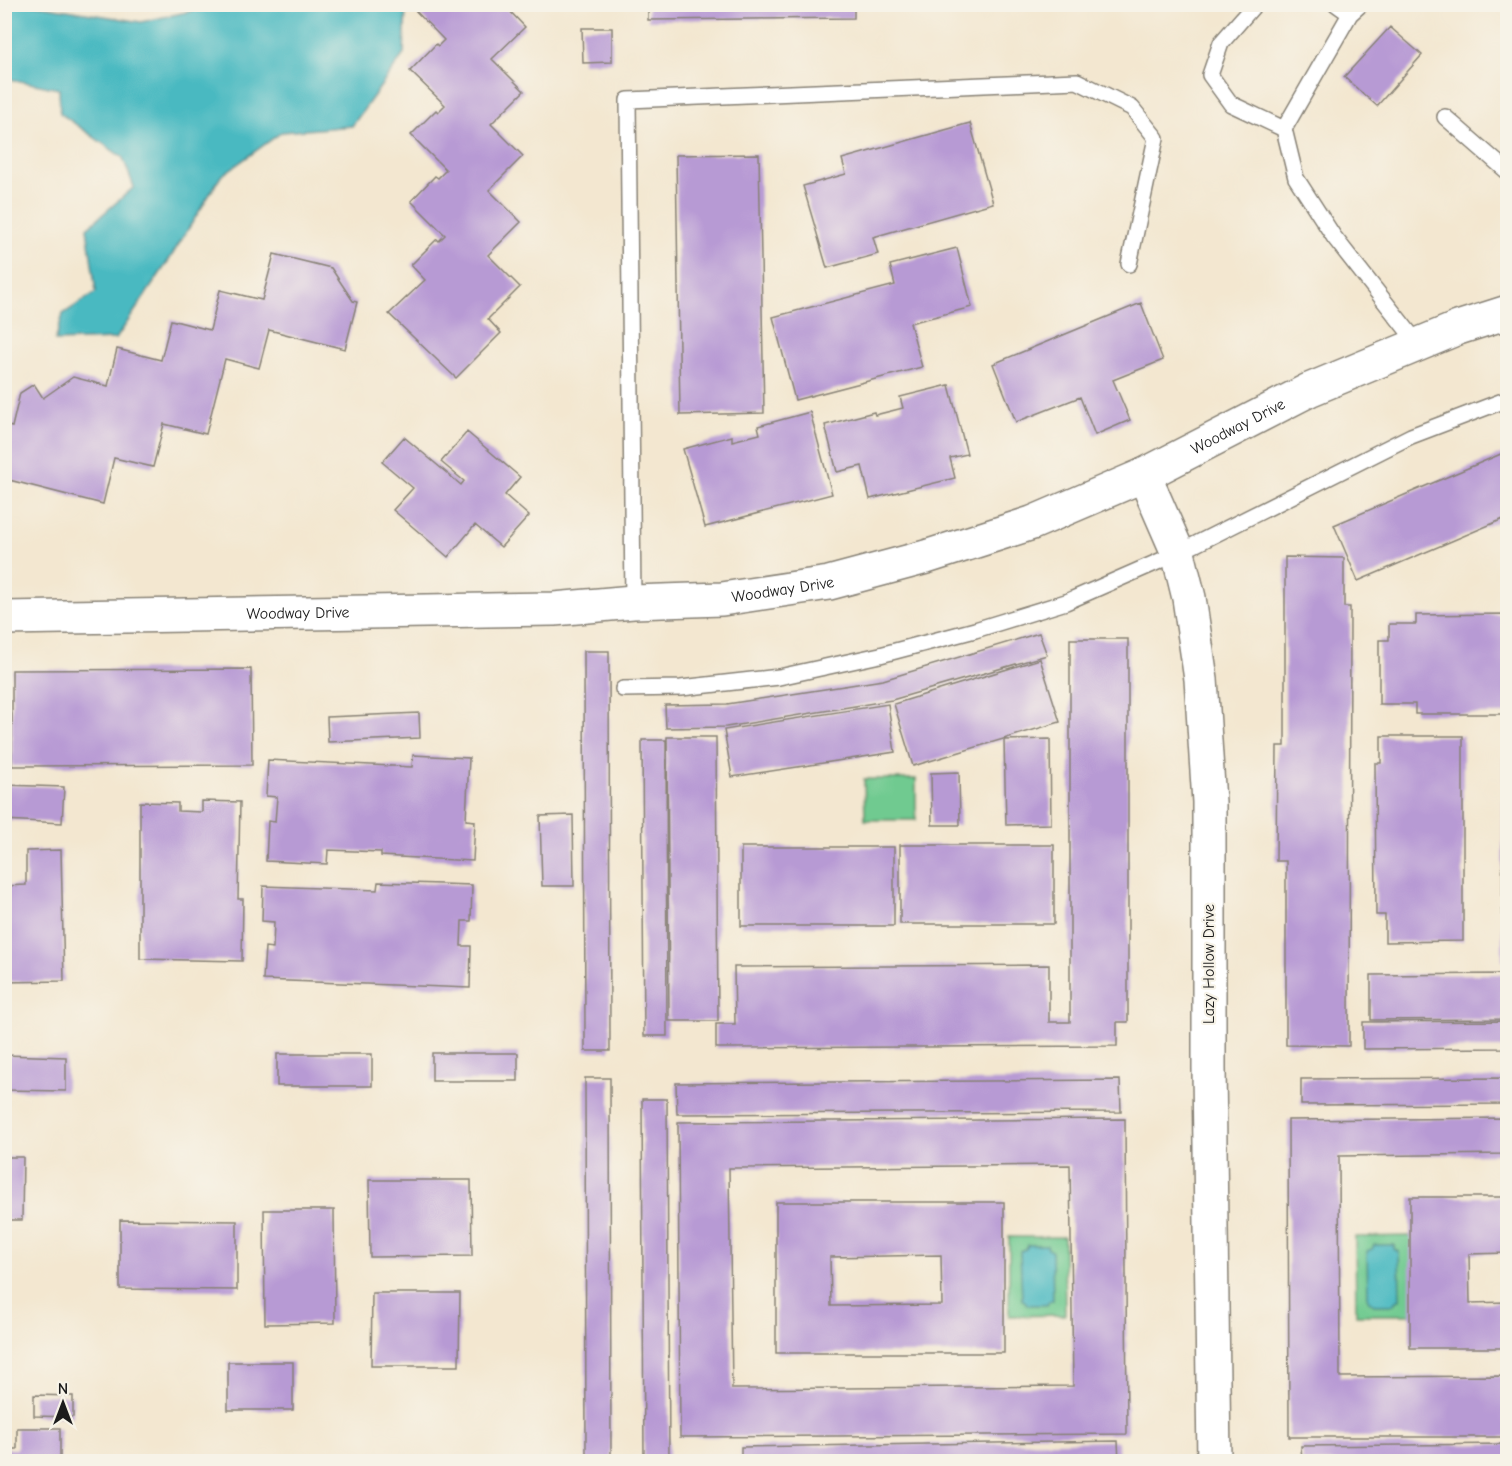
<svg xmlns="http://www.w3.org/2000/svg" width="1512" height="1466" viewBox="0 0 1512 1466" font-family="'Comic Neue',sans-serif">
  <rect width="100%" height="100%" fill="#f7f3e8"/>
  <filter id="ink" filterUnits="userSpaceOnUse"><feTurbulence type="fractalNoise" baseFrequency=".0167" numOctaves="2"/><feDisplacementMap in="SourceGraphic" scale="12" xChannelSelector="R" yChannelSelector="G"/><feConvolveMatrix kernelMatrix="1 2 1 2 8 2 1 2 1" color-interpolation-filters="sRGB"/></filter>
  <filter id="wash" filterUnits="userSpaceOnUse"><feTurbulence type="fractalNoise" baseFrequency=".008" numOctaves="4" result="noise"/><feDisplacementMap in="SourceGraphic" scale="24" xChannelSelector="R" yChannelSelector="G"/><feGaussianBlur stdDeviation="1.35" result="paint"/><feColorMatrix in="noise" values="0 0 0 0 0 0 0 0 0 0 0 0 0 0 0 0 0 1.4 0 .05"/><feComposite in="paint" operator="in"/></filter>
  <g filter="url(#wash)">
    <rect width="100%" height="100%" fill="#f3e7d0"/>
    <path fill="#70ca90" stroke="#467356" stroke-width="1.5" d="M 864,779 L 916,779 L 916,820 L 865,820 Z
      M 1411,1236 L 1412,1315 L 1356,1315 L 1355,1237 Z
      M 1009,1237 L 1064,1237 L 1065,1315 L 1009,1316 Z"/>
    <path fill="#4ab9c1" stroke="#336a6e" stroke-width="1.5" d="M 5,4 L 36,5 L 141,22 L 191,11 L 197,5 L 406,5 L 404,54 L 352,126 L 282,132 L 221,176 L 169,260 L 116,339 L 55,341 L 63,314 L 96,292 L 87,228 L 134,187 L 123,158 L 60,113 L 59,89 L 5,78 Z
      M 1028,1245 L 1047,1245 L 1048,1249 L 1052,1252 L 1053,1300 L 1049,1301 L 1047,1305 L 1027,1305 L 1025,1301 L 1022,1300 L 1020,1251 L 1026,1249 Z
      M 1374,1245 L 1394,1245 L 1394,1249 L 1399,1252 L 1400,1300 L 1396,1301 L 1393,1305 L 1374,1305 L 1368,1300 L 1367,1251 L 1372,1249 Z"/>
    <g id="blocks">
      <path fill="#b79ad4" fill-rule="evenodd" d="M 409,4 L 503,4 L 525,27 L 492,59 L 524,91 L 491,124 L 523,156 L 489,190 L 521,222 L 488,255 L 520,287 L 488,319 L 501,333 L 456,378 L 389,314 L 425,280 L 411,265 L 437,239 L 439,241 L 445,235 L 411,201 L 435,176 L 438,178 L 446,170 L 411,135 L 436,110 L 438,112 L 445,105 L 410,71 L 436,44 L 438,46 L 444,40 Z
        M 648,4 L 854,4 L 854,18 L 648,20 Z
        M 1390,27 L 1422,55 L 1377,106 L 1344,77 Z
        M 582,28 L 612,28 L 612,62 L 583,63 Z
        M 970,123 L 993,203 L 873,237 L 878,254 L 827,268 L 803,186 L 846,174 L 842,159 Z
        M 759,154 L 764,413 L 680,415 L 676,155 Z
        M 957,248 L 972,307 L 910,323 L 922,367 L 795,400 L 773,317 L 895,285 L 890,265 Z
        M 274,254 L 331,268 L 353,301 L 357,302 L 345,349 L 269,330 L 259,368 L 225,359 L 206,434 L 164,424 L 153,467 L 114,458 L 103,504 L 9,480 L 4,496 L 4,425 L 12,427 L 20,393 L 34,384 L 43,398 L 73,377 L 108,386 L 117,349 L 161,360 L 171,320 L 210,330 L 220,290 L 262,300 Z
        M 1141,303 L 1163,360 L 1113,380 L 1130,420 L 1095,435 L 1080,397 L 1016,422 L 993,364 Z
        M 949,385 L 967,454 L 950,458 L 955,478 L 870,499 L 862,466 L 837,472 L 825,425 L 874,412 L 875,415 L 903,408 L 900,397 Z
        M 810,412 L 832,494 L 705,527 L 683,449 L 732,436 L 732,441 L 760,434 L 758,426 Z
        M 467,432 L 520,477 L 505,495 L 529,516 L 501,547 L 475,525 L 448,557 L 393,510 L 413,488 L 382,462 L 404,437 L 461,485 L 464,481 L 441,462 Z
        M 1508,451 L 1508,517 L 1358,581 L 1334,525 Z
        M 1285,557 L 1344,558 L 1344,607 L 1350,607 L 1349,1046 L 1286,1045 L 1286,861 L 1276,861 L 1277,746 L 1285,746 Z
        M 1508,614 L 1508,714 L 1415,714 L 1415,704 L 1379,704 L 1379,640 L 1389,640 L 1389,624 L 1416,624 L 1416,615 Z
        M 1039,633 L 1047,655 L 892,700 L 726,727 L 666,728 L 665,705 L 727,704 L 883,680 Z
        M 1070,639 L 1128,639 L 1128,1022 L 1117,1022 L 1117,1046 L 716,1048 L 716,1024 L 735,1024 L 734,967 L 1049,965 L 1049,1022 L 1070,1022 Z
        M 584,651 L 609,651 L 610,1051 L 585,1051 Z
        M 1040,659 L 1060,722 L 913,766 L 894,704 Z
        M 251,669 L 252,765 L 12,766 L 12,670 Z
        M 888,704 L 895,752 L 732,777 L 724,730 Z
        M 419,713 L 420,738 L 328,742 L 327,717 Z
        M 1381,736 L 1463,736 L 1463,941 L 1385,942 L 1385,915 L 1376,915 L 1375,763 L 1381,763 Z
        M 667,737 L 716,737 L 718,1021 L 669,1021 Z
        M 1050,739 L 1051,824 L 1006,825 L 1004,740 Z
        M 642,740 L 666,740 L 667,1036 L 644,1036 Z
        M 413,755 L 469,758 L 466,820 L 475,821 L 473,861 L 381,856 L 381,852 L 328,850 L 327,864 L 266,861 L 268,821 L 275,822 L 277,797 L 266,796 L 268,760 L 412,767 Z
        M 1503,757 L 1508,757 L 1508,961 L 1502,961 Z
        M 959,772 L 960,825 L 932,825 L 931,773 Z
        M 4,785 L 64,787 L 62,823 L 4,820 Z
        M 202,801 L 240,802 L 238,899 L 243,899 L 242,961 L 140,959 L 140,802 L 178,803 L 178,811 L 202,812 Z
        M 573,815 L 574,886 L 542,886 L 540,816 Z
        M 900,845 L 1054,845 L 1054,924 L 900,924 Z
        M 741,847 L 894,847 L 894,926 L 741,926 Z
        M 61,850 L 64,981 L 4,982 L 4,886 L 26,885 L 26,851 Z
        M 378,882 L 472,885 L 471,921 L 462,921 L 461,946 L 471,946 L 470,988 L 263,980 L 265,947 L 273,948 L 274,922 L 262,921 L 263,886 L 377,890 Z
        M 1508,974 L 1508,1019 L 1371,1020 L 1371,975 Z
        M 1508,1021 L 1508,1048 L 1363,1049 L 1363,1022 Z
        M 432,1053 L 518,1053 L 518,1081 L 432,1081 Z
        M 277,1054 L 372,1054 L 372,1086 L 277,1086 Z
        M 4,1055 L 66,1057 L 66,1091 L 4,1090 Z
        M 585,1078 L 610,1078 L 611,1462 L 586,1462 Z
        M 1508,1078 L 1508,1104 L 1301,1105 L 1301,1079 Z
        M 1120,1080 L 1121,1112 L 677,1114 L 676,1083 Z
        M 642,1099 L 667,1099 L 669,1462 L 644,1462 Z
        M 1508,1118 L 1508,1154 L 1339,1156 L 1340,1377 L 1508,1376 L 1508,1437 L 1289,1437 L 1288,1120 Z
        M 1125,1119 L 1127,1434 L 680,1437 L 678,1122 ZM 1070,1165 L 1073,1386 L 732,1389 L 729,1168 Z
        M 4,1157 L 23,1157 L 22,1220 L 4,1220 Z
        M 369,1180 L 471,1180 L 472,1256 L 370,1257 Z
        M 1410,1197 L 1508,1197 L 1508,1253 L 1469,1254 L 1470,1303 L 1508,1302 L 1508,1348 L 1410,1348 Z
        M 776,1202 L 1004,1202 L 1004,1353 L 776,1353 ZM 941,1255 L 942,1305 L 831,1306 L 830,1257 Z
        M 264,1210 L 334,1210 L 335,1323 L 265,1324 Z
        M 120,1220 L 237,1221 L 237,1290 L 120,1289 Z
        M 372,1293 L 460,1293 L 459,1366 L 371,1366 Z
        M 228,1362 L 293,1362 L 293,1410 L 228,1410 Z
        M 34,1395 L 73,1396 L 73,1417 L 34,1416 Z
        M 17,1428 L 60,1428 L 60,1462 L 4,1462 L 4,1449 L 17,1449 Z
        M 1118,1441 L 1119,1462 L 741,1462 L 741,1447 Z
        M 1508,1444 L 1508,1462 L 1302,1462 L 1301,1446 Z"/>
    </g>
  </g>
  <g filter="url(#ink)">
    <use href="#blocks" fill-opacity="0" stroke="#888276" stroke-width="1.5"/>
    <g fill="none" stroke-linecap="round" stroke-linejoin="round">
      <g stroke="#888276" stroke-width="18">
        <path id="service" d="M 1255,4 L 1221,43 L 1210,75 L 1231,104 L 1284,129
          M 1336,4 L 1350,14
          M 1361,4 L 1350,14 L 1284,129 L 1296,178 L 1334,237 L 1418,344
          M 1445,117 L 1508,172
          M 633,602 L 628,100 L 1077,81 L 1132,108 L 1156,138 L 1129,264
          M 623,689 L 681,688 L 779,677 L 880,655 L 975,630 L 1066,602 L 1178,553 L 1411,436 L 1508,399"/>
      </g>
      <g stroke="#888276" stroke-width="36">
        <g id="tertiary">
          <path d="M 1144,475 L 1178,553 L 1189,598 L 1201,679 L 1209,802 L 1209,1068 L 1214,1462"/>
          <path id="s1" d="M 4,618 L 554,609 L 633,602 L 722,599 L 829,583 L 926,557 L 1032,523 L 1144,475 L 1309,390 L 1458,328 L 1508,312"/>
        </g>
      </g>
      <use href="#service" stroke="#fff" stroke-width="15"/>
      <use href="#tertiary" stroke="#fff" stroke-width="33"/>
    </g>
  </g>
  <g text-anchor="middle" dominant-baseline="central" stroke-width="4.5" stroke-linejoin="round" paint-order="stroke">
    <g font-size="16" fill="#1c1c1c" stroke="#f7f3e8">
      <text stroke="none"><textPath href="#s1" startOffset="1266">Woodway Drive</textPath></text>
      <text stroke="none"><textPath href="#s1" startOffset="780">Woodway Drive</textPath></text>
      <text stroke="none"><textPath href="#s1" startOffset="294">Woodway Drive</textPath></text>
      <text transform="translate(1209 964) rotate(-90)">Lazy Hollow Drive</text>
    </g>
  </g>
  <rect width="1512" height="1466" fill="none" stroke="#f7f3e8" stroke-width="24"/>
  <g transform="translate(63 1403)" stroke="#f7f3e8" stroke-width="4.5" paint-order="stroke">
  <path d="M0-4.5L10 22L0 15L-10 22Z" fill="#1c1c1c"/>
  <text y="-9" font-size="16" font-weight="bold" text-anchor="middle" fill="#1c1c1c">N</text>
  </g>
</svg>
